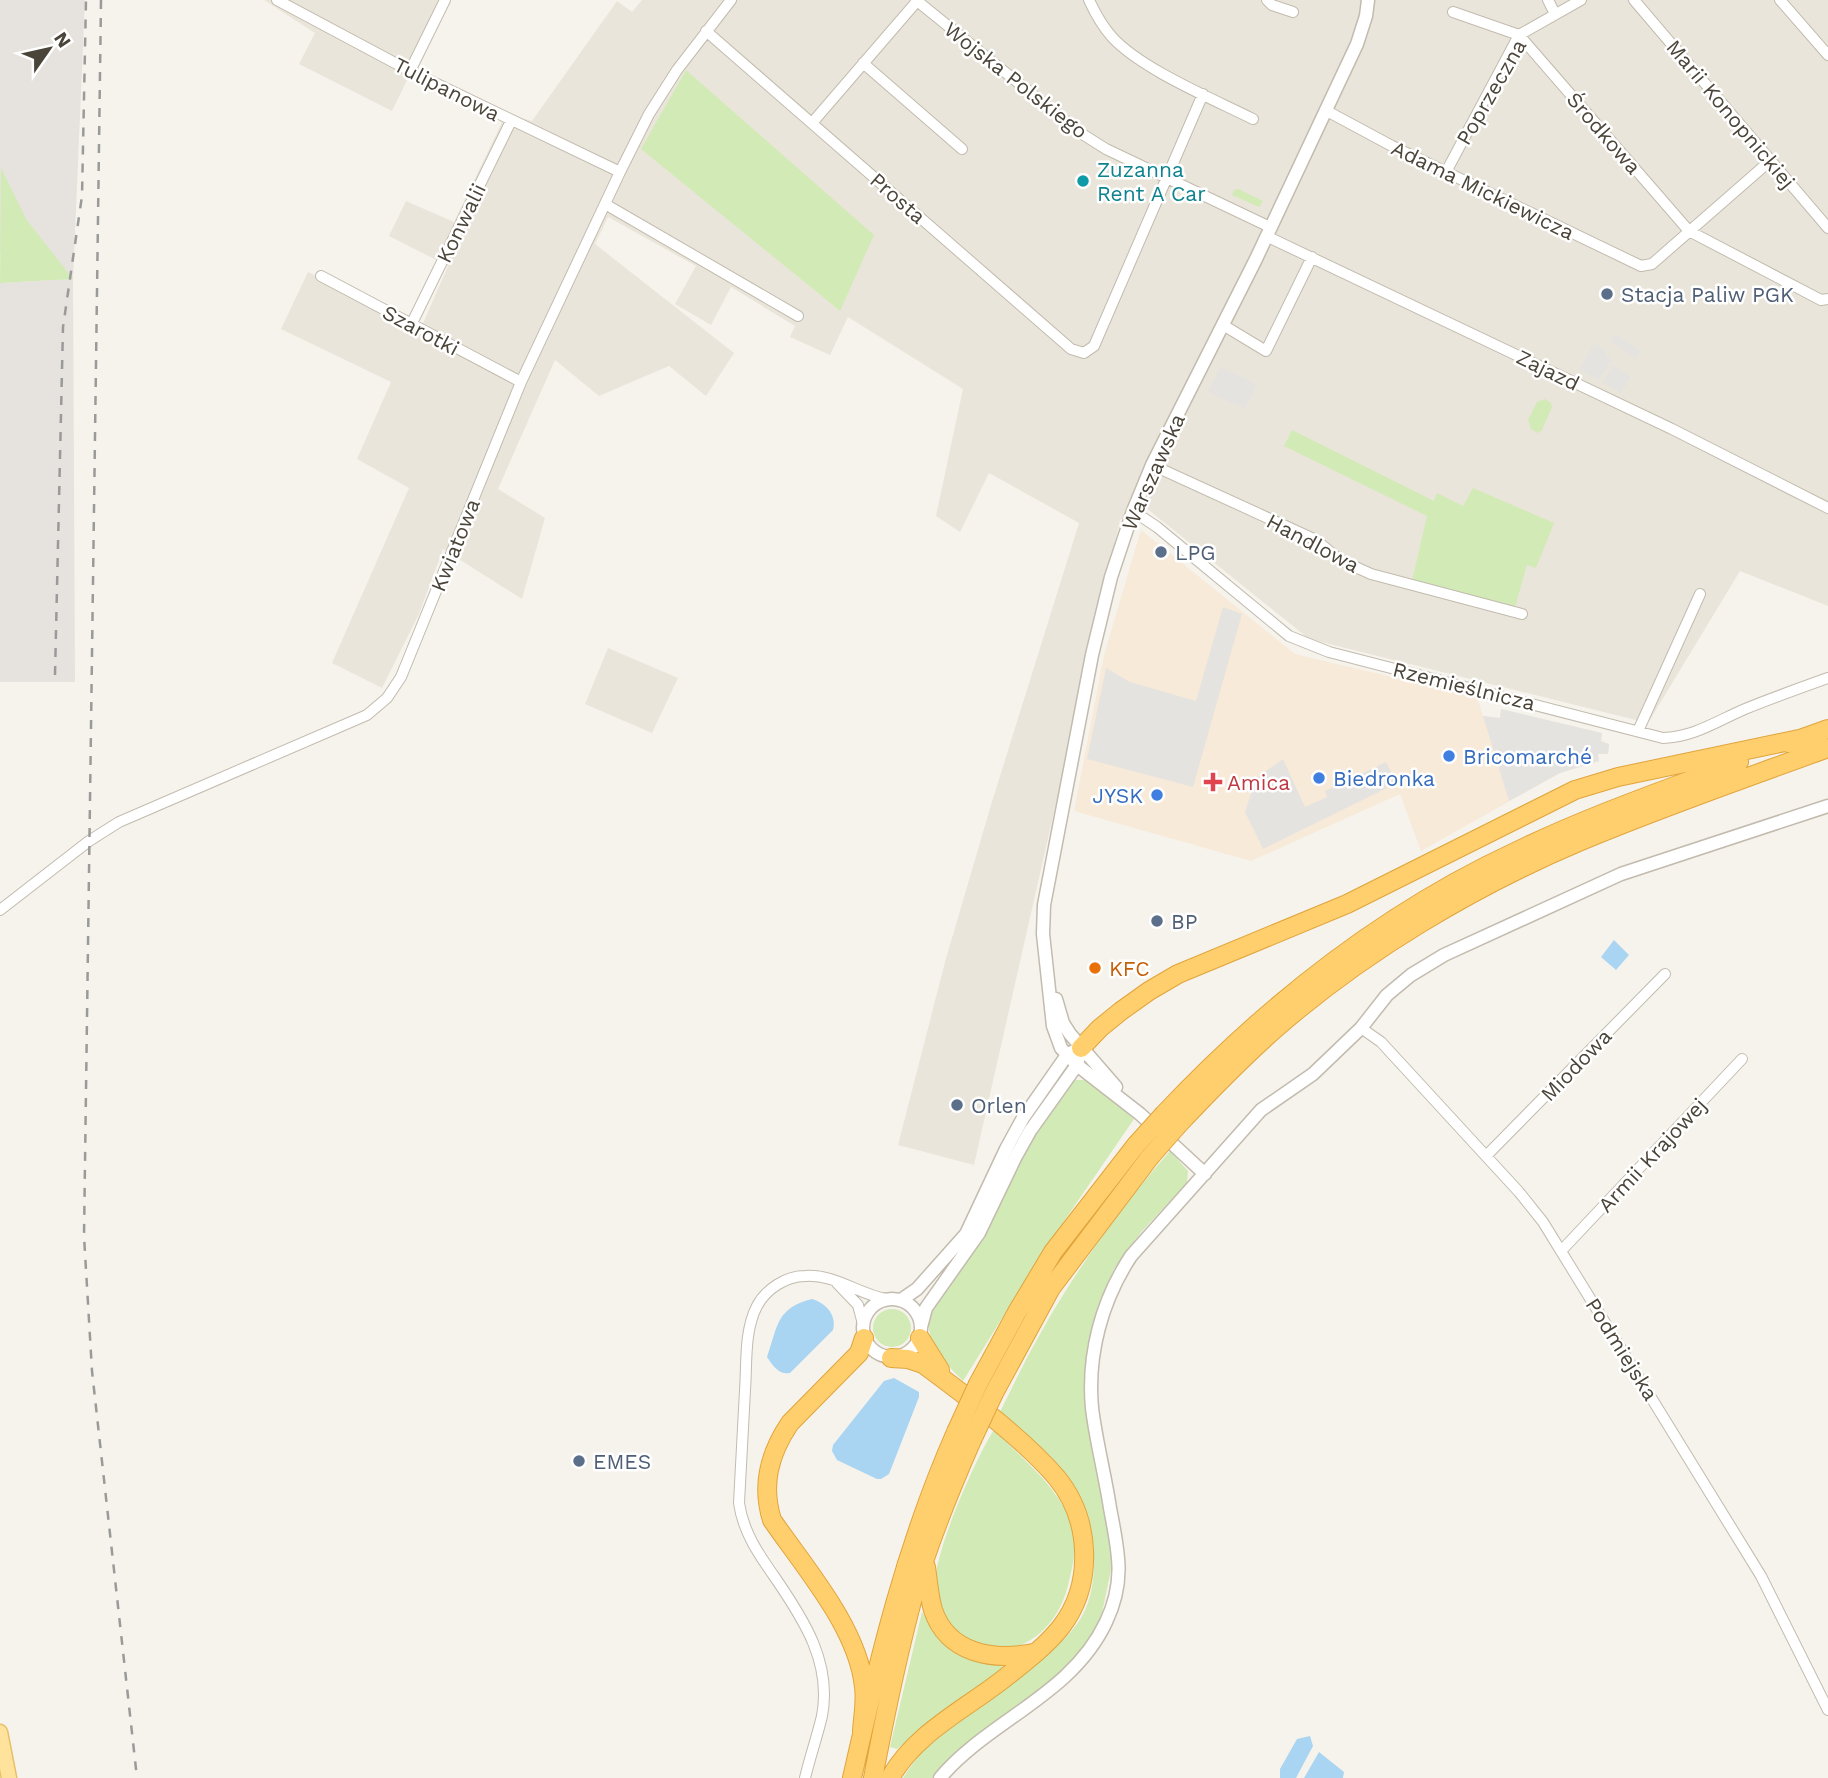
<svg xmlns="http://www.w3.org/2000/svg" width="1828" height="1778" viewBox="0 0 1828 1778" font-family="'Work Sans',sans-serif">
  <rect width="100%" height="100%" fill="#f6f3ec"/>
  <path fill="#eae5da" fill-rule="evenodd" d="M 264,0 L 446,0 L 392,111 L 299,64 L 315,33 Z
    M 642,0 L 1828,0 L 1828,606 L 1740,571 L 1648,723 L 1309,639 L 1145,507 L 1120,520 L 974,1165 L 898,1145 L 945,962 L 991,805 L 1079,523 L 989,473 L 960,532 L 936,516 L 963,389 L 848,317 L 830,355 L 790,337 L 795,326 L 731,287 L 711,325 L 675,304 L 696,266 L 608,217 L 595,244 L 734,353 L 706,396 L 669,366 L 599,396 L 555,360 L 498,489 L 545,518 L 522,599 L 443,549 L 419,614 L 382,688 L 332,663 L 409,488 L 357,459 L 391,382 L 281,329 L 308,272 L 421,328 L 448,266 L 389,236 L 406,201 L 454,222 L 506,114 L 532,121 L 617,1 L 632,12 ZM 686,70 L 840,311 L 642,149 Z
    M 608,648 L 678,678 L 652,733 L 585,704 Z"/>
  <path fill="#f7ead8" d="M 1141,530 L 1295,654 L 1477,697 L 1483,716 L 1500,718 L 1501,709 L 1602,733 L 1601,741 L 1609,744 L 1608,754 L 1598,754 L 1599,761 L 1560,773 L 1421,851 L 1400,794 L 1251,861 L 1074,811 L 1104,655 Z"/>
  <path fill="#e6e2dd" d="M 0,0 L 85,0 L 73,279 L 75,682 L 0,682 L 0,283 L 71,279 L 0,253 Z"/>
  <path fill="#d2eab5" d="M 686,70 L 874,235 L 840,311 L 641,149 Z
    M 1,168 L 26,219 L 73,279 L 0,283 Z
    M 1238,189 L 1263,201 L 1259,207 L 1232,195 L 1234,190 Z
    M 1545,399 L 1551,403 L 1552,407 L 1542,430 L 1538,433 L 1531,429 L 1528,420 L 1537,402 Z
    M 1292,430 L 1434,501 L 1437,493 L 1463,506 L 1473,488 L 1554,523 L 1536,568 L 1527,565 L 1515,607 L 1412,581 L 1427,516 L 1284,446 Z
    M 1074,1080 L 1089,1080 L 1134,1119 L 1047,1246 L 963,1381 C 940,1357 926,1346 929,1311 L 1020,1156 Z
    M 1170,1151 L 1188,1171 L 1187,1183 L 1142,1231 L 1114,1269 L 1097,1309 L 1088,1343 L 1084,1397 L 1113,1560 L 1102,1613 L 1089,1643 L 1046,1687 L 951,1756 L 932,1778 L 903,1778 C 945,1710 1029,1687 1077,1624 C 1094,1602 1097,1563 1092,1537 C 1081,1480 1046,1446 999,1414 C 1012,1388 1024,1362 1039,1336 C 1075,1271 1121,1207 1170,1151 Z
    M873 1328a19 19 0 1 1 38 0a19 19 0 1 1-38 0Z
    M 994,1430 C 1022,1459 1061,1488 1073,1529 C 1078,1546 1073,1564 1069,1581 C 1063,1610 1045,1638 1015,1647 C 977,1658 939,1623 935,1588 C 932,1556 976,1457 994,1430 Z
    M 922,1612 C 944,1647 961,1660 1002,1665 L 1003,1671 L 897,1749 L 890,1747 Z"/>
  <path fill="#e5e3e0" d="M 1615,334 L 1640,351 L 1636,359 L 1611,341 Z
    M 1594,343 L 1607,351 L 1605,355 L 1612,360 L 1599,380 L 1579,370 Z
    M 1613,365 L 1631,377 L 1621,393 L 1602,382 Z
    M 1220,367 L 1257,384 L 1245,409 L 1208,392 Z
    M 1223,607 L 1242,614 L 1193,787 L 1087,759 L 1106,668 L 1130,682 L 1196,701 Z
    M 1501,709 L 1602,733 L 1601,741 L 1609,744 L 1608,754 L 1598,754 L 1599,761 L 1560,773 L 1509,801 L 1483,716 L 1500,718 Z
    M 1283,759 L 1305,807 L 1327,797 L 1325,791 L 1386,762 L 1397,783 L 1263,849 L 1245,812 L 1256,778 Z"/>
  <path fill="#a9d4f2" d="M 1614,940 L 1629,955 L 1616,970 L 1601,957 Z
    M 812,1299 C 826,1303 837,1315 833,1330 L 790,1373 C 779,1375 773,1366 767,1357 C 778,1326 776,1308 812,1299 Z
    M 894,1378 L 919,1392 L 919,1397 L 889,1474 L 881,1479 L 877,1479 L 837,1460 L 832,1451 L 833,1445 L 884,1381 Z
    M 1310,1736 L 1313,1746 L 1296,1778 L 1280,1778 L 1280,1769 L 1297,1739 Z
    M 1319,1752 L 1344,1772 L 1343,1778 L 1304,1778 Z"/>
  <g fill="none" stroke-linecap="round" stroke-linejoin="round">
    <g stroke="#c2bbae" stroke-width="12">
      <path id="minor" d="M 277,0 L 410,71 L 620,172
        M 916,0 L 1079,132 L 1106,149 L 1270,227
        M 1089,0 C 1095,13 1102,26 1112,37 C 1141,69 1213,99 1253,119
        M 1267,0 L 1272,5 L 1293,12
        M 1548,0 L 1555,14
        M 1634,0 L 1828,228
        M 1780,0 L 1828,55
        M 1453,12 L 1519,35 L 1689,231 L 1821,300 L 1828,299
        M 706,31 L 1071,349 L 1084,353 L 1094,346 L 1203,94
        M 863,63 L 962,149
        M 410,71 L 445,0
        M 1325,110 L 1392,146 L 1641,266 L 1652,264 L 1771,160
        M 812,123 L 918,0
        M 1446,172 L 1519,35 L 1581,0
        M 605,204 L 798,316
        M 1266,236 L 1672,429 L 1828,508
        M 321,276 L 521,382
        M 411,325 L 511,121
        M 1223,325 L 1266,351 L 1312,257
        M 1152,465 L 1316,540 L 1340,560 L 1371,574 L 1522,614
        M 1133,511 L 1157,527 L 1289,636 L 1329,652 L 1663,738 C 1694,737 1717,721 1745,709 C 1772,698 1800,688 1828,678
        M 1638,731 L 1700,594
        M 0,910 L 89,841 L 119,822 L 367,715 L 387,698 L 401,677 L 521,382 L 620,172 L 649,114 L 677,70 L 731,0
        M 1361,1028 L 1381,1042 L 1519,1192 L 1543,1222 L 1761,1576 L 1828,1710
        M 1486,1156 L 1665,974
        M 1561,1251 L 1742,1059
        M 837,1283 L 858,1305 L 863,1324
        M 805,1778 C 810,1757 817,1737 822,1716 C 832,1663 804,1620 776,1579 C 759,1555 743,1532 739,1503 C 741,1465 743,1428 745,1390 C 747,1363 744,1331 757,1306 C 766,1289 786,1276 805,1276 C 835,1274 858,1294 886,1299"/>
    </g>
    <g stroke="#c2bbae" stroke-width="15">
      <path id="tertiary" d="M 1056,999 L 1063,1023 L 1070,1034 L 1116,1087
        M 1205,1174 L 1140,1114 L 1077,1065 L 1061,1048 L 1053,1026 L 1043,934 L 1044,905 L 1092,655 L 1111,577 L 1133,511 L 1152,465 L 1256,259 L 1357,44 L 1366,16 L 1368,0
        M863 1328a29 29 0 1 1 58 0a29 29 0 1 1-58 0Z
        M 901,1300 L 917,1289 L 966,1234 L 1006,1149 L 1023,1118 L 1067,1055 L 1074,1051
        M 921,1327 L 926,1308 L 979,1233 L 1016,1156 L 1030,1131 L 1077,1065 L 1079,1057
        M 940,1778 C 989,1720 1072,1695 1106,1622 C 1126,1580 1118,1551 1110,1508 C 1105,1475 1096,1441 1092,1408 C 1087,1354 1102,1300 1131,1256 L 1261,1110 L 1313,1074 L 1361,1028 L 1387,995 L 1411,975 L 1444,955 L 1621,874 L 1828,806"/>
    </g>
    <g stroke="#e6c16a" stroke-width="17">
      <path id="primary" d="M 0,1732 L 9,1778"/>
    </g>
    <g stroke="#e0a43c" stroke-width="20">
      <path id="motorway" d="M 1789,743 L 1828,729
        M 1081,1048 L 1100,1028 L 1121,1011 L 1149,991 L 1178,974 L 1347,904 L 1575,790 L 1618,777 L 1799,739
        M 1164,1114 C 1265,1007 1383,913 1517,851 C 1589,816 1665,790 1739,762
        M 1178,1125 C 1209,1092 1241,1059 1275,1029 C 1363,952 1474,886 1581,841 C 1662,807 1746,778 1828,748
        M 920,1338 L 940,1370
        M 978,1384 L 1017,1312 L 1053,1252 L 1136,1145
        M 994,1393 L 1051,1288 L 1150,1157
        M 926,1567 C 928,1581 929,1596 933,1610 C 948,1654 993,1661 1033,1653
        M 862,1731 C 863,1716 866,1701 864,1687 C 858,1628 805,1568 772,1520 C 761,1485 769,1454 790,1423 L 859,1353 L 864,1338
        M 852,1778 C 879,1658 906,1545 956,1432
        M 873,1778 C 885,1715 898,1652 915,1590 C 930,1538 951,1488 972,1440
        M 890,1778 C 916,1732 966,1709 1006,1677 C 1025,1662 1046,1646 1061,1627 C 1094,1584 1091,1520 1057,1478 C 1024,1439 965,1395 923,1364 L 908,1359 L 891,1358"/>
    </g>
    <use href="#minor" stroke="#fff" stroke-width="10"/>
    <use href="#tertiary" stroke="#fff" stroke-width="12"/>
    <use href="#primary" stroke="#ffe39c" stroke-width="14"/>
    <use href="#motorway" stroke="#ffcf6e" stroke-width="18"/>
    <path stroke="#9a9a9a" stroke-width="2.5" stroke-dasharray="9 9" stroke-linecap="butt" d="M 101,0 L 84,1236 L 92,1371 L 137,1778
      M 55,675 L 63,327 L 82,196 L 86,0"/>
    <g stroke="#e0a43c" stroke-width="20" stroke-linecap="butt">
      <path id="motorway-bridge" d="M 1136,1145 L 1164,1114
        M 1150,1157 L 1178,1125
        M 956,1432 L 978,1384
        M 972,1440 L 994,1393"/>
    </g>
    <use href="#motorway-bridge" stroke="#ffcf6e" stroke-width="18"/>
  </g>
  <circle fill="#0f9aa8" stroke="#fff" stroke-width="2.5" cx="1083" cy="181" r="7"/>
  <g fill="#5c6f8a" stroke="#fff" stroke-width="2.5">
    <circle cx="1607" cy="294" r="7"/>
    <circle cx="1161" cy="552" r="7"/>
    <circle cx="1157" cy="921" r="7"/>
    <circle cx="957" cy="1105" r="7"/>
    <circle cx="579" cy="1461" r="7"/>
  </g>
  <g fill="#3f7fe0" stroke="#fff" stroke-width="2.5">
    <circle cx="1449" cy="756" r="7"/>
    <circle cx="1319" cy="778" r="7"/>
    <circle cx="1157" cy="795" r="7"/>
  </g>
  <path fill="#e0444e" stroke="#fff" stroke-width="2.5" d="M1209.5 771.5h7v7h7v7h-7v7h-7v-7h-7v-7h7z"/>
  <circle fill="#e8710a" stroke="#fff" stroke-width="2.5" cx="1095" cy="968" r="7"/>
  <g text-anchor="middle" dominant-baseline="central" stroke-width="5" stroke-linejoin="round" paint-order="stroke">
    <g font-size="21" fill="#4b4439" stroke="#fff">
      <text transform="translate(1016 80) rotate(38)">Wojska Polskiego</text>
      <text transform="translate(447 89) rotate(27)">Tulipanowa</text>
      <text transform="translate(1491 92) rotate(-60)">Poprzeczna</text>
      <text transform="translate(1731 114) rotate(50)">Marii Konopnickiej</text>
      <text transform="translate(1604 133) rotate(49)">Środkowa</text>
      <text transform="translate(1483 190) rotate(26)">Adama Mickiewicza</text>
      <text transform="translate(898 198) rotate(41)">Prosta</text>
      <text transform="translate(461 223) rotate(-64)">Konwalii</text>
      <text transform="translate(421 330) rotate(28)">Szarotki</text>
      <text transform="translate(1548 370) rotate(26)">Zajazd</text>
      <text transform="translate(1153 472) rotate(-66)">Warszawska</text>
      <text transform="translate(1313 543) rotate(28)">Handlowa</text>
      <text transform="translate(455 545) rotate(-68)">Kwiatowa</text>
      <text transform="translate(1464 686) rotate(14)">Rzemieślnicza</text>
      <text transform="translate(1576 1065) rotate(-46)">Miodowa</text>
      <text transform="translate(1652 1155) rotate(-47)">Armii Krajowej</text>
      <text transform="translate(1622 1349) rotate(58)">Podmiejska</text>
    </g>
    <g font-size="21" fill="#0d838f" stroke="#fff" text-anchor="start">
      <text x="1097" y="169">Zuzanna<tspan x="1097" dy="24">Rent A Car</tspan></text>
    </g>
    <g font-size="21" fill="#4e5e75" stroke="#fff" text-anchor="start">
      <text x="1621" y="294">Stacja Paliw PGK</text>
      <text x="1175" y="552">LPG</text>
      <text x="1171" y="921">BP</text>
      <text x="971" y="1105">Orlen</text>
      <text x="593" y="1461">EMES</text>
    </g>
    <g font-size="21" fill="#366cbe" stroke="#fff" text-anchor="start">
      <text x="1463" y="756">Bricomarché</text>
      <text x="1333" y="778">Biedronka</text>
      <text x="1143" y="795" text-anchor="end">JYSK</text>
    </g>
    <g font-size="21" fill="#be3a42" stroke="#fff" text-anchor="start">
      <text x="1227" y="782">Amica</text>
    </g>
    <g font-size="21" fill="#c56008" stroke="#fff" text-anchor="start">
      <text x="1109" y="968">KFC</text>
    </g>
  </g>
  <g transform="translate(49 49) rotate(56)" stroke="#ffffff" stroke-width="5" paint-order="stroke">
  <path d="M0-5L12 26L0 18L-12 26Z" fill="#4b4439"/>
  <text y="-10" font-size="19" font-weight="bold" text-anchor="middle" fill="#4b4439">N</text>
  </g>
</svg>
